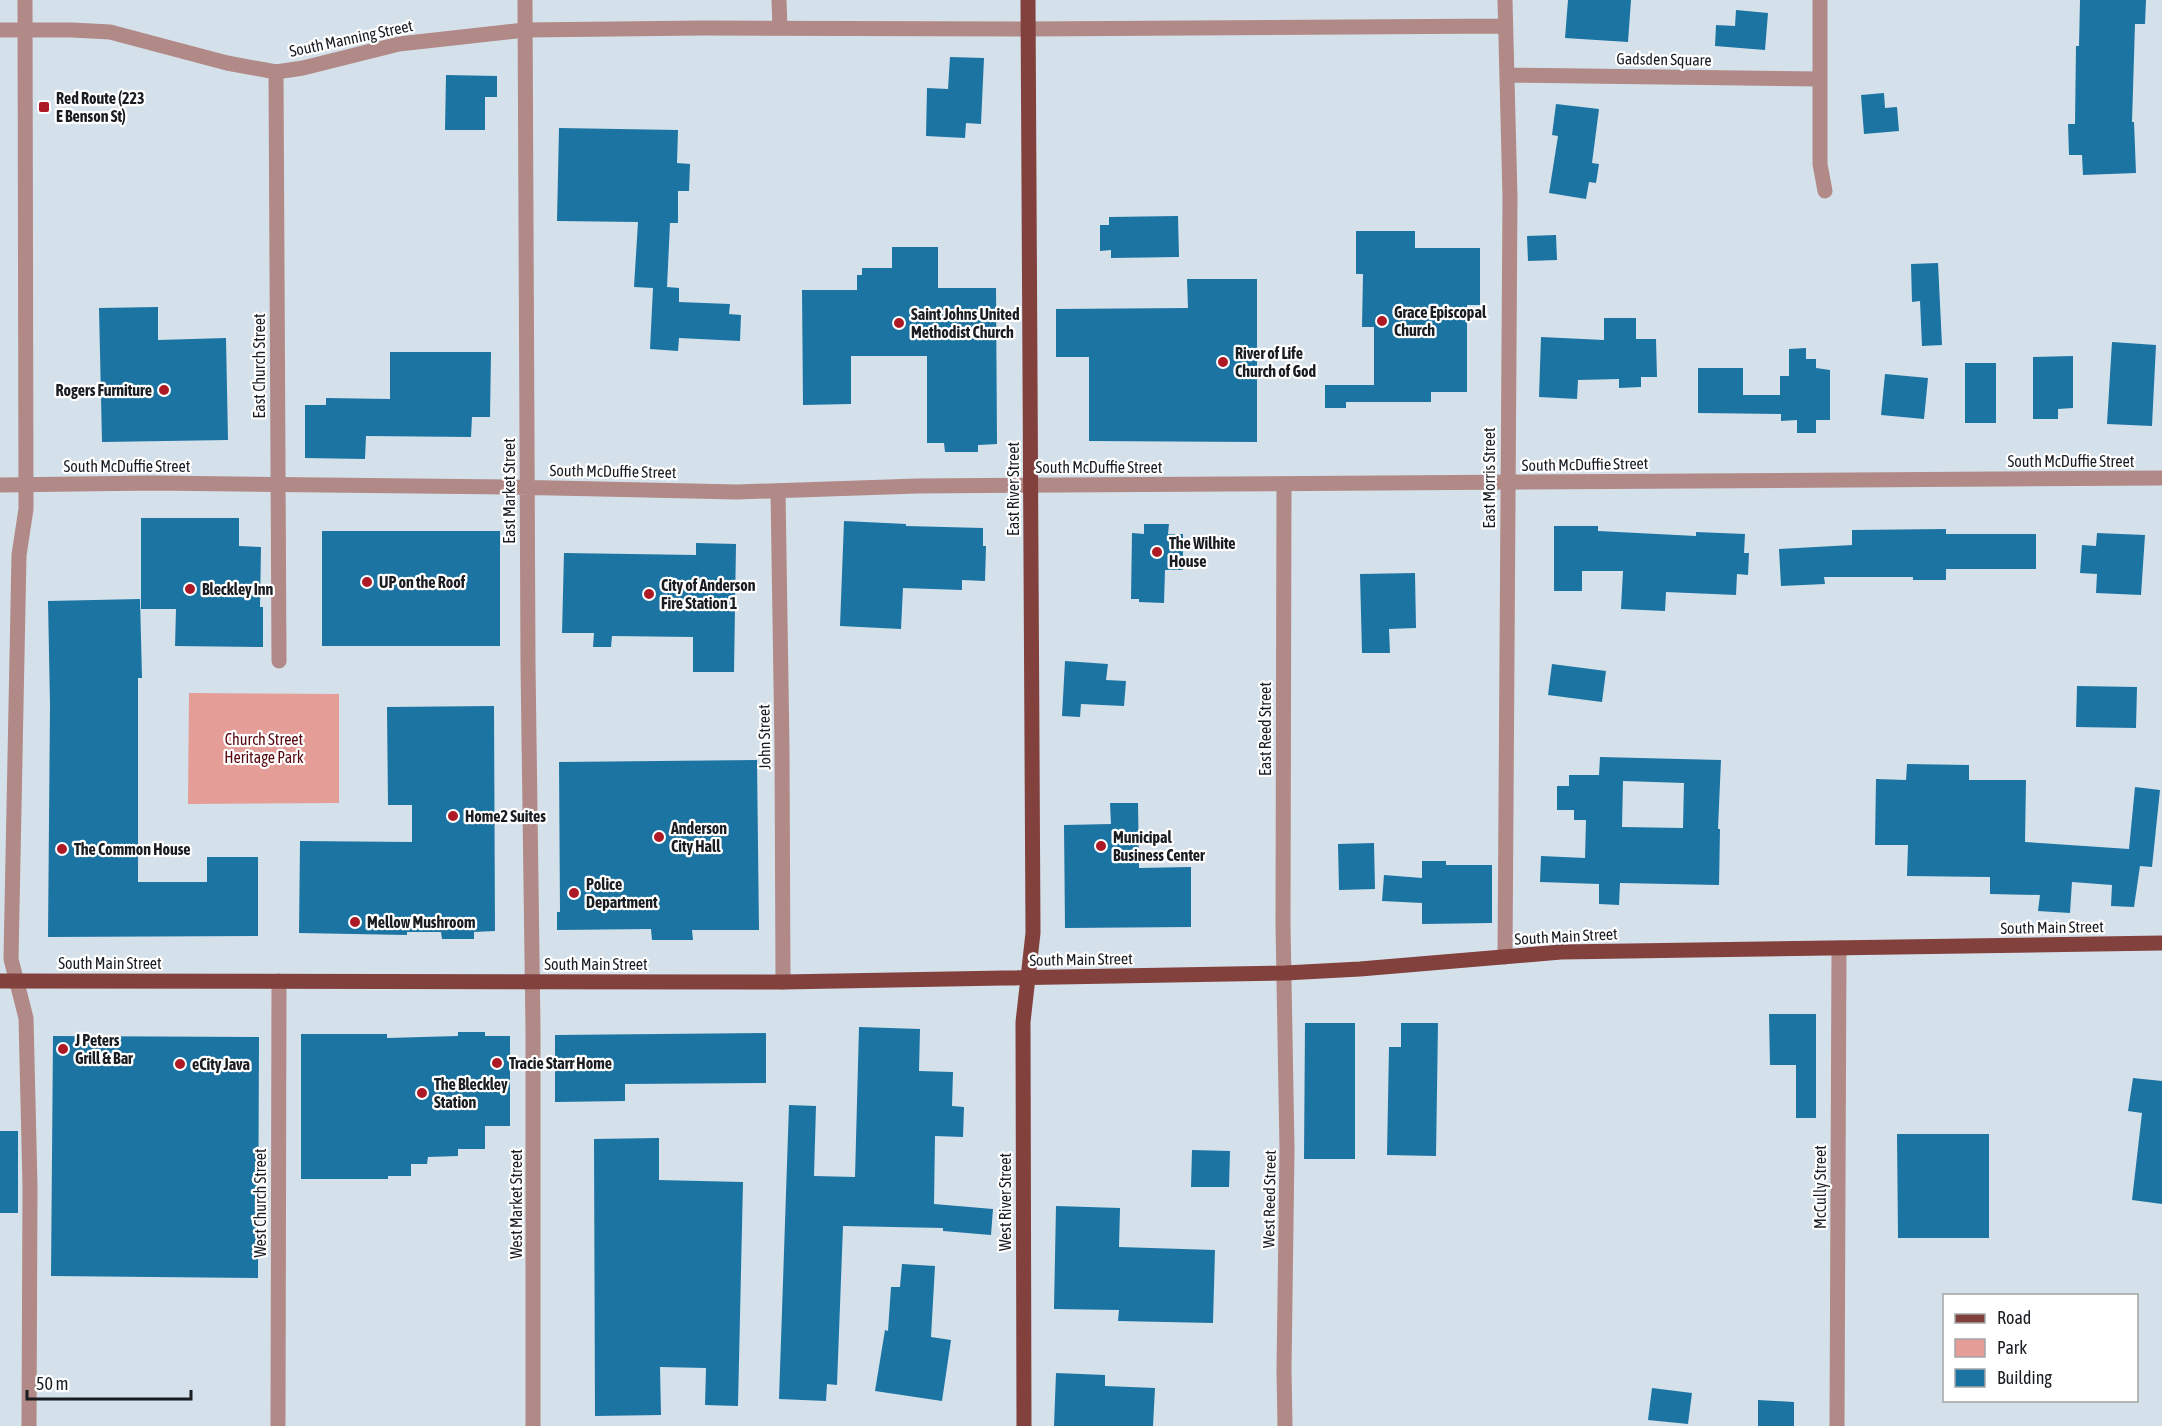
<svg xmlns="http://www.w3.org/2000/svg" width="2162" height="1426" viewBox="0 0 2162 1426" font-family="'Asap Condensed',sans-serif">
  <rect width="100%" height="100%" fill="#d4e1ea"/>
  <path fill="#e59d97" d="M 189,693 L 339,694 L 339,803 L 188,804 Z"/>
  <path fill="#1c74a3" fill-rule="evenodd" d="M 1568,0 L 1631,0 L 1628,42 L 1565,38 Z
    M 2080,0 L 2146,0 L 2145,24 L 2135,24 L 2132,122 L 2134,122 L 2136,173 L 2083,175 L 2082,155 L 2069,155 L 2068,124 L 2075,124 L 2076,46 L 2079,46 Z
    M 1736,10 L 1768,13 L 1765,50 L 1715,46 L 1716,25 L 1735,26 Z
    M 950,57 L 984,58 L 981,124 L 966,123 L 965,138 L 926,136 L 927,88 L 948,89 Z
    M 446,75 L 497,76 L 497,97 L 485,97 L 485,130 L 445,130 Z
    M 1884,93 L 1885,108 L 1897,107 L 1899,131 L 1864,134 L 1861,95 Z
    M 1556,104 L 1599,109 L 1592,163 L 1599,164 L 1596,183 L 1589,182 L 1586,199 L 1549,193 L 1558,136 L 1552,135 Z
    M 559,128 L 678,130 L 677,163 L 690,164 L 689,191 L 678,191 L 678,223 L 670,223 L 667,287 L 679,288 L 679,302 L 730,304 L 729,314 L 741,315 L 740,341 L 679,338 L 678,351 L 650,349 L 653,288 L 634,287 L 638,222 L 557,221 Z
    M 1178,216 L 1179,257 L 1111,258 L 1111,250 L 1100,251 L 1100,225 L 1109,225 L 1109,217 Z
    M 1356,231 L 1415,231 L 1415,248 L 1480,248 L 1480,305 L 1467,305 L 1467,392 L 1431,392 L 1431,402 L 1346,402 L 1346,408 L 1325,408 L 1325,385 L 1374,385 L 1374,327 L 1362,327 L 1363,274 L 1356,274 Z
    M 1556,235 L 1557,260 L 1528,261 L 1527,236 Z
    M 892,247 L 938,247 L 938,288 L 996,288 L 997,444 L 978,445 L 978,452 L 945,452 L 944,443 L 927,443 L 927,356 L 851,356 L 851,404 L 803,405 L 802,290 L 857,290 L 857,275 L 862,275 L 862,268 L 892,268 Z
    M 1938,263 L 1942,345 L 1922,346 L 1920,301 L 1912,302 L 1911,264 Z
    M 1187,279 L 1257,279 L 1257,442 L 1089,441 L 1089,357 L 1056,357 L 1056,309 L 1188,308 Z
    M 158,307 L 158,340 L 226,338 L 228,440 L 102,442 L 99,308 Z
    M 1604,318 L 1636,318 L 1636,339 L 1656,339 L 1657,377 L 1641,377 L 1641,387 L 1619,388 L 1619,379 L 1578,380 L 1577,399 L 1539,397 L 1541,337 L 1604,340 Z
    M 2112,342 L 2156,345 L 2152,426 L 2107,424 Z
    M 1806,348 L 1806,359 L 1816,359 L 1816,368 L 1830,370 L 1830,420 L 1816,420 L 1816,433 L 1797,433 L 1797,420 L 1781,421 L 1781,414 L 1698,413 L 1698,368 L 1743,368 L 1743,395 L 1780,395 L 1780,376 L 1789,376 L 1789,349 Z
    M 390,352 L 491,352 L 490,417 L 472,417 L 471,437 L 366,436 L 365,459 L 305,458 L 305,405 L 326,405 L 326,398 L 390,399 Z
    M 2073,356 L 2073,408 L 2058,409 L 2058,419 L 2033,419 L 2033,357 Z
    M 1965,363 L 1996,363 L 1996,423 L 1965,423 Z
    M 1885,374 L 1928,378 L 1924,419 L 1881,415 Z
    M 141,518 L 239,518 L 239,546 L 261,547 L 260,607 L 263,607 L 263,647 L 175,646 L 176,609 L 141,609 Z
    M 844,521 L 906,524 L 906,526 L 983,528 L 983,546 L 986,546 L 985,581 L 962,580 L 962,590 L 903,588 L 901,629 L 840,626 Z
    M 1144,524 L 1169,524 L 1168,534 L 1183,534 L 1183,570 L 1165,570 L 1164,603 L 1139,602 L 1139,599 L 1131,599 L 1132,533 L 1144,534 Z
    M 1554,526 L 1598,526 L 1598,531 L 1696,536 L 1696,532 L 1745,534 L 1744,553 L 1749,553 L 1748,575 L 1737,574 L 1736,595 L 1666,592 L 1665,611 L 1621,609 L 1623,571 L 1582,571 L 1582,591 L 1554,591 Z
    M 1946,529 L 1946,534 L 2036,534 L 2036,569 L 1946,569 L 1946,580 L 1913,580 L 1913,577 L 1824,577 L 1825,584 L 1781,586 L 1779,549 L 1852,545 L 1852,530 Z
    M 322,531 L 500,531 L 500,646 L 322,646 Z
    M 2097,533 L 2145,535 L 2141,595 L 2096,593 L 2097,574 L 2080,573 L 2082,545 L 2096,546 Z
    M 696,543 L 736,544 L 734,672 L 693,672 L 693,637 L 612,636 L 611,647 L 593,647 L 594,633 L 562,633 L 564,553 L 696,555 Z
    M 1415,573 L 1416,628 L 1389,629 L 1390,653 L 1362,653 L 1360,574 Z
    M 140,599 L 142,678 L 138,678 L 138,882 L 207,882 L 207,857 L 258,857 L 258,936 L 48,937 L 50,705 L 48,601 Z
    M 1065,661 L 1108,664 L 1106,680 L 1126,681 L 1124,706 L 1081,704 L 1080,717 L 1062,716 Z
    M 1552,664 L 1606,671 L 1602,702 L 1548,695 Z
    M 2077,686 L 2137,687 L 2136,728 L 2076,727 Z
    M 494,706 L 495,931 L 474,932 L 474,939 L 442,939 L 441,932 L 407,932 L 407,935 L 299,933 L 300,841 L 412,842 L 412,805 L 388,805 L 387,707 Z
    M 1600,757 L 1721,760 L 1718,829 L 1720,829 L 1719,885 L 1620,883 L 1619,905 L 1599,904 L 1599,884 L 1540,882 L 1541,856 L 1585,858 L 1586,820 L 1574,820 L 1574,810 L 1557,810 L 1557,786 L 1569,786 L 1569,775 L 1599,775 ZM 1623,781 L 1684,783 L 1683,828 L 1622,827 Z
    M 757,760 L 759,930 L 692,930 L 693,940 L 652,940 L 651,929 L 557,930 L 557,912 L 560,912 L 559,762 Z
    M 1907,764 L 1969,765 L 1969,780 L 2026,780 L 2025,842 L 2129,849 L 2135,787 L 2160,790 L 2152,867 L 2140,866 L 2134,907 L 2111,906 L 2112,885 L 2072,882 L 2070,913 L 2038,911 L 2040,895 L 1990,894 L 1990,877 L 1907,876 L 1908,845 L 1875,845 L 1876,779 L 1906,780 Z
    M 1110,803 L 1138,803 L 1139,868 L 1191,867 L 1191,927 L 1065,928 L 1064,825 L 1111,824 Z
    M 1374,843 L 1375,889 L 1339,890 L 1338,844 Z
    M 1422,861 L 1446,861 L 1446,865 L 1492,865 L 1492,923 L 1422,924 L 1422,903 L 1382,901 L 1384,875 L 1422,878 Z
    M 1769,1014 L 1816,1014 L 1816,1118 L 1796,1118 L 1796,1065 L 1770,1065 Z
    M 1305,1023 L 1355,1023 L 1355,1159 L 1304,1159 Z
    M 1401,1023 L 1438,1023 L 1436,1156 L 1387,1155 L 1389,1047 L 1401,1047 Z
    M 859,1027 L 920,1029 L 919,1071 L 953,1072 L 952,1106 L 964,1107 L 963,1137 L 935,1136 L 934,1204 L 993,1209 L 991,1235 L 943,1231 L 943,1228 L 843,1226 L 837,1385 L 827,1384 L 826,1401 L 779,1399 L 789,1105 L 816,1106 L 814,1176 L 855,1177 Z
    M 458,1032 L 485,1032 L 485,1036 L 510,1036 L 510,1126 L 485,1126 L 485,1149 L 458,1149 L 458,1156 L 428,1157 L 427,1164 L 411,1164 L 411,1176 L 388,1176 L 388,1179 L 301,1179 L 301,1034 L 387,1034 L 387,1038 L 458,1036 Z
    M 766,1033 L 766,1083 L 625,1084 L 625,1101 L 555,1102 L 555,1035 Z
    M 53,1036 L 259,1037 L 258,1278 L 51,1276 Z
    M 2133,1078 L 2162,1081 L 2162,1204 L 2132,1200 L 2142,1113 L 2128,1111 Z
    M 0,1131 L 18,1131 L 18,1213 L 0,1213 Z
    M 1897,1134 L 1989,1134 L 1989,1238 L 1898,1238 Z
    M 659,1138 L 659,1180 L 743,1182 L 738,1406 L 705,1405 L 706,1368 L 660,1367 L 661,1415 L 595,1416 L 594,1139 Z
    M 1192,1150 L 1230,1151 L 1229,1187 L 1191,1187 Z
    M 1056,1206 L 1120,1208 L 1119,1247 L 1215,1250 L 1213,1323 L 1118,1321 L 1119,1310 L 1054,1309 Z
    M 902,1264 L 935,1266 L 931,1337 L 951,1340 L 942,1401 L 875,1391 L 885,1330 L 888,1331 L 891,1287 L 900,1287 Z
    M 1056,1373 L 1105,1375 L 1105,1386 L 1155,1388 L 1153,1426 L 1054,1426 Z
    M 1652,1388 L 1692,1393 L 1688,1424 L 1648,1420 Z
    M 1758,1400 L 1794,1402 L 1794,1426 L 1758,1426 Z"/>
  <g fill="none" stroke-linecap="round" stroke-linejoin="round">
    <path stroke="#b18986" stroke-width="15" d="M 25,0 L 26,509 L 19,555 L 11,959 L 26,1018 L 30,1186 L 29,1426
      M 779,0 L 780,28
      M 1505,0 L 1510,197 L 1505,957
      M 1820,0 L 1820,164 L 1825,191
      M 0,30 L 72,30 L 110,32 L 227,63 L 276,72 L 303,68 L 399,44 L 525,30 L 703,28 L 1028,29 L 1505,26
      M 276,72 L 279,661
      M 1507,75 L 1820,79
      M 1284,484 L 1283,924 L 1287,1149 L 1284,1370 L 1285,1426
      M 778,491 L 782,747 L 783,982
      M 278,1426 L 279,981
      M 1837,1426 L 1839,948"/>
    <path stroke="#b18986" stroke-width="15" d="M 525,0 L 528,664 L 533,1030 L 533,1426
      M 0,485 L 154,483 L 508,487 L 737,492 L 917,486 L 2162,478"/>
    <path stroke="#83413e" stroke-width="15" d="M 0,981 L 783,982 L 1285,973 L 1360,969 L 1561,952 L 2162,943
      M 1024,1426 L 1023,1022 L 1033,933 L 1028,0"/>
  </g>
  <g fill="#ad1a25" stroke="#fff" stroke-width="2">
    <rect x="38" y="101" width="12" height="12" rx="3"/>
    <circle cx="1382" cy="321" r="6"/>
    <circle cx="899" cy="323" r="6"/>
    <circle cx="1223" cy="362" r="6"/>
    <circle cx="164" cy="390" r="6"/>
    <circle cx="1157" cy="552" r="6"/>
    <circle cx="367" cy="582" r="6"/>
    <circle cx="190" cy="589" r="6"/>
    <circle cx="649" cy="594" r="6"/>
    <circle cx="453" cy="816" r="6"/>
    <circle cx="659" cy="837" r="6"/>
    <circle cx="1101" cy="846" r="6"/>
    <circle cx="62" cy="849" r="6"/>
    <circle cx="574" cy="893" r="6"/>
    <circle cx="355" cy="922" r="6"/>
    <circle cx="63" cy="1049" r="6"/>
    <circle cx="497" cy="1063" r="6"/>
    <circle cx="180" cy="1064" r="6"/>
    <circle cx="422" cy="1093" r="6"/>
  </g>
  <g text-anchor="middle" dominant-baseline="central" stroke-width="4.5" stroke-linejoin="round" paint-order="stroke">
    <g font-size="16" fill="#191d21" stroke="#fff">
      <text transform="translate(351 38) rotate(-12)">South Manning Street</text>
      <text transform="translate(1664 59) rotate(1)">Gadsden Square</text>
      <text transform="translate(259 366) rotate(-90)">East Church Street</text>
      <text x="2071" y="461">South McDuffie Street</text>
      <text transform="translate(1585 464) rotate(-1)">South McDuffie Street</text>
      <text x="127" y="466">South McDuffie Street</text>
      <text x="1099" y="467">South McDuffie Street</text>
      <text transform="translate(613 471) rotate(1)">South McDuffie Street</text>
      <text transform="translate(1489 478) rotate(-90)">East Morris Street</text>
      <text transform="translate(1013 489) rotate(-90)">East River Street</text>
      <text transform="translate(509 491) rotate(-90)">East Market Street</text>
      <text transform="translate(1265 729) rotate(-90)">East Reed Street</text>
      <text transform="translate(764 737) rotate(-91)">John Street</text>
      <text transform="translate(2052 927) rotate(-1)">South Main Street</text>
      <text transform="translate(1566 936) rotate(-3)">South Main Street</text>
      <text transform="translate(1081 959) rotate(-1)">South Main Street</text>
      <text x="110" y="963">South Main Street</text>
      <text x="596" y="964">South Main Street</text>
      <text transform="translate(1820 1187) rotate(-90)">McCully Street</text>
      <text transform="translate(1269 1199) rotate(-89)">West Reed Street</text>
      <text transform="translate(1005 1202) rotate(-90)">West River Street</text>
      <text transform="translate(260 1203) rotate(-90)">West Church Street</text>
      <text transform="translate(516 1204) rotate(-90)">West Market Street</text>
    </g>
    <g font-size="16" font-weight="bold" fill="#191d21" stroke="#fff" text-anchor="start">
      <text x="56" y="98">Red Route (223<tspan x="56" dy="18">E Benson St)</tspan></text>
      <text x="1394" y="312">Grace Episcopal<tspan x="1394" dy="18">Church</tspan></text>
      <text x="911" y="314">Saint Johns United<tspan x="911" dy="18">Methodist Church</tspan></text>
      <text x="1235" y="353">River of Life<tspan x="1235" dy="18">Church of God</tspan></text>
      <text x="152" y="390" text-anchor="end">Rogers Furniture</text>
      <text x="1169" y="543">The Wilhite<tspan x="1169" dy="18">House</tspan></text>
      <text x="379" y="582">UP on the Roof</text>
      <text x="661" y="585">City of Anderson<tspan x="661" dy="18">Fire Station 1</tspan></text>
      <text x="202" y="589">Bleckley Inn</text>
      <text x="465" y="816">Home2 Suites</text>
      <text x="671" y="828">Anderson<tspan x="671" dy="18">City Hall</tspan></text>
      <text x="1113" y="837">Municipal<tspan x="1113" dy="18">Business Center</tspan></text>
      <text x="74" y="849">The Common House</text>
      <text x="586" y="884">Police<tspan x="586" dy="18">Department</tspan></text>
      <text x="367" y="922">Mellow Mushroom</text>
      <text x="75" y="1040">J Peters<tspan x="75" dy="18">Grill &amp; Bar</tspan></text>
      <text x="509" y="1063">Tracie Starr Home</text>
      <text x="192" y="1064">eCity Java</text>
      <text x="434" y="1084">The Bleckley<tspan x="434" dy="18">Station</tspan></text>
    </g>
    <g font-size="16" fill="#58090f" stroke="#fff">
      <text x="264" y="739">Church Street<tspan x="264" dy="18">Heritage Park</tspan></text>
    </g>
  </g>
  <rect x="1943" y="1294" width="195" height="108" fill="#ffffff" stroke="#a3a5a6" stroke-width="1.5"/>
  <rect x="1955" y="1314" width="30" height="9" fill="#83413e" stroke="#a3a5a6" stroke-width="1.5"/>
  <text x="1997" y="1324" font-size="18" fill="#191d21">Road</text>
  <rect x="1955" y="1339" width="30" height="18" fill="#e59d97" stroke="#a3a5a6" stroke-width="1.5"/>
  <text x="1997" y="1354" font-size="18" fill="#191d21">Park</text>
  <rect x="1955" y="1369" width="30" height="18" fill="#1c74a3" stroke="#a3a5a6" stroke-width="1.5"/>
  <text x="1997" y="1384" font-size="18" fill="#191d21">Building</text>
  <path d="M27 1390v9h164v-9" fill="none" stroke="#191d21" stroke-width="3"/>
  <text x="36" y="1390" font-size="18" fill="#191d21" stroke="#ffffff" stroke-width="4.5" paint-order="stroke">50 m</text>
</svg>
